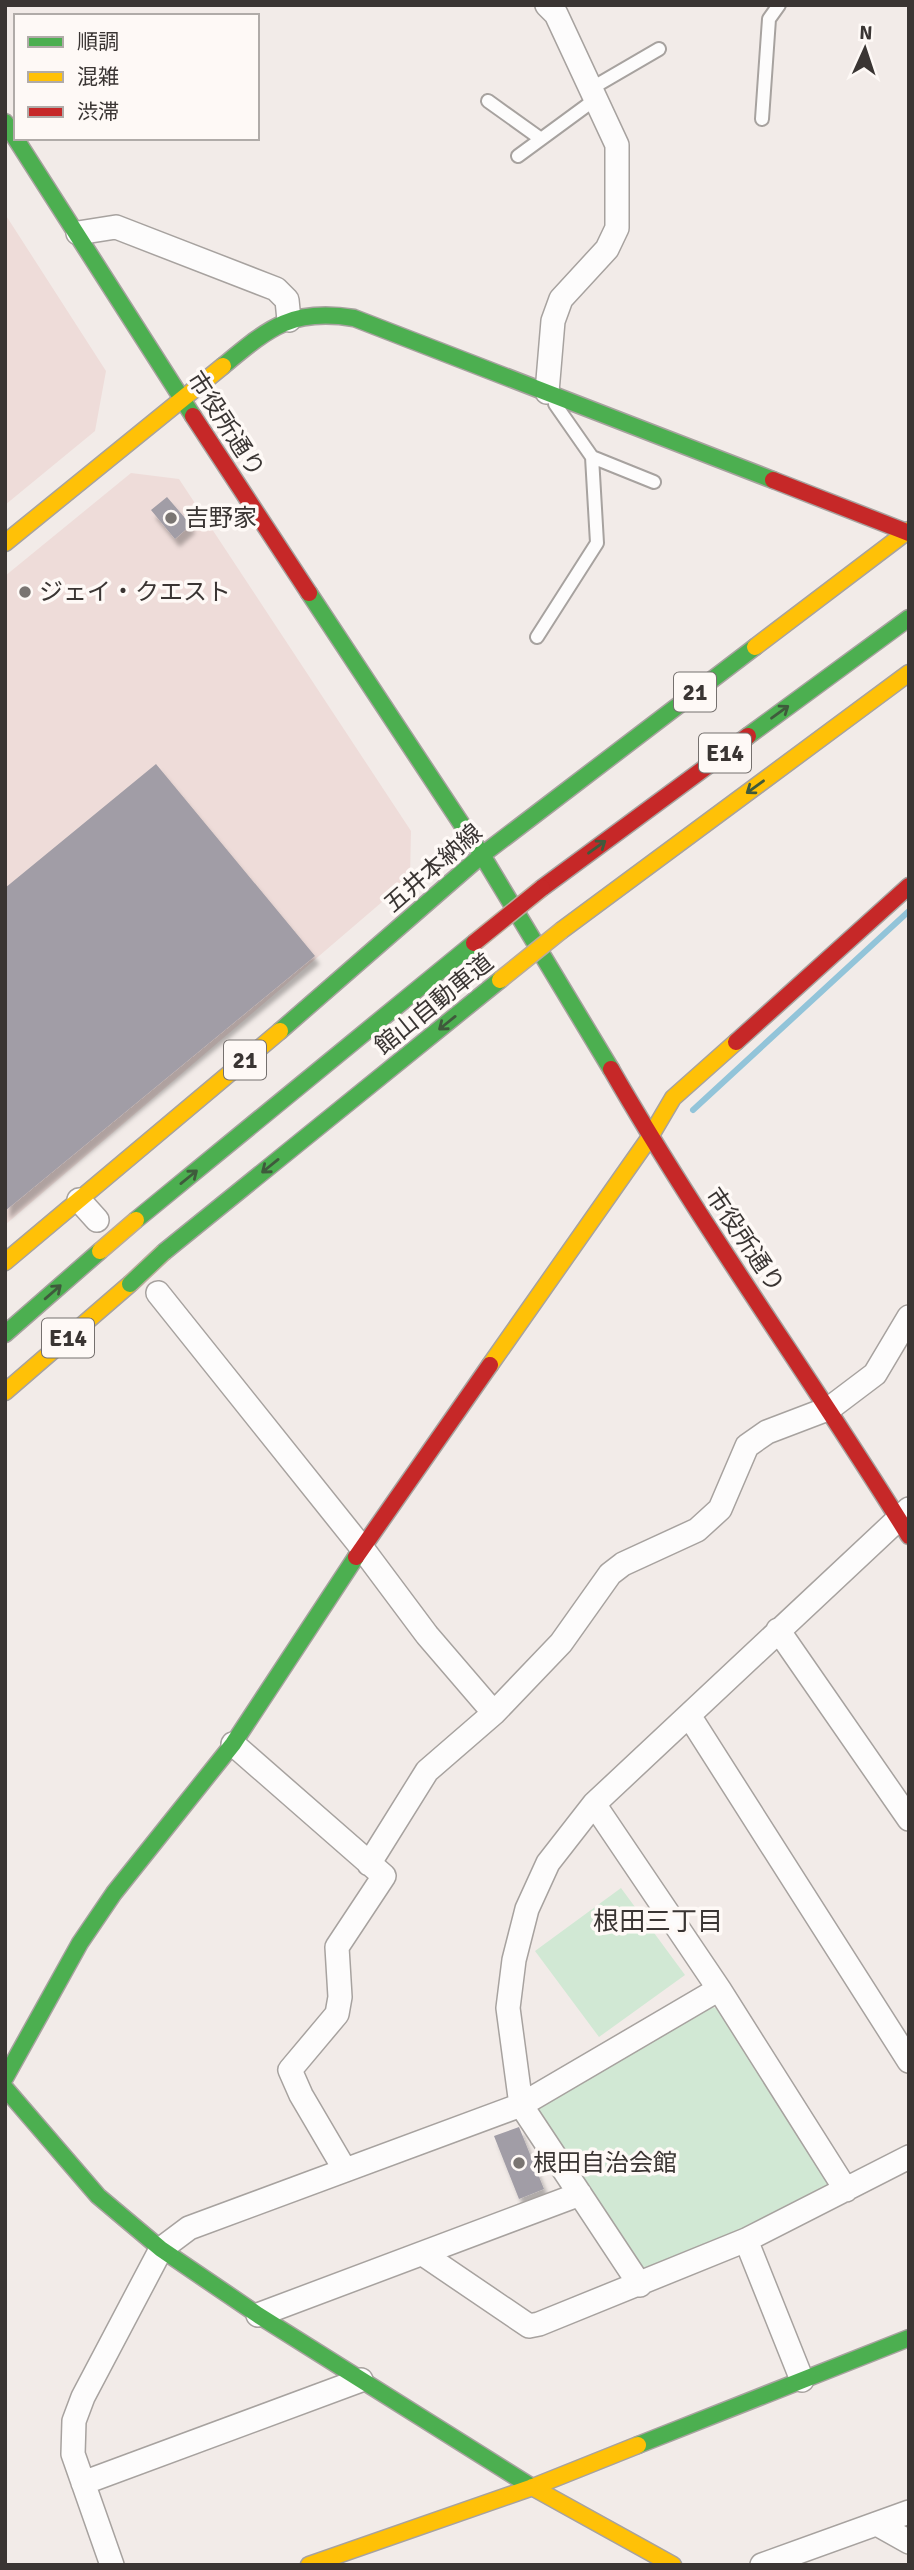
<svg xmlns="http://www.w3.org/2000/svg" width="914" height="2570" viewBox="0 0 914 2570" font-family="Signika,'Noto Sans JP',sans-serif">
  <defs>
    <filter id="shadow"><feDropShadow dx="4.5" dy="8" stdDeviation="2" flood-color="#0004"/></filter>
  </defs>
  <rect width="100%" height="100%" fill="#f2ebe8"/>
  <path fill="#eedcd9" d="M 5,214 L 106,371 L 95,431 L 5,505 Z
    M 131,473 L 179,479 L 411,831 L 410,878 L 5,1225 L 5,576 Z"/>
  <path fill="#d1e8d4" d="M 621,1888 L 685,1975 L 599,2037 L 535,1951 Z
    M 709,2006 L 719,2009 L 829,2181 L 829,2189 L 741,2233 L 644,2272 L 534,2114 L 537,2105 Z"/>
  <g fill="none" stroke-linecap="round" stroke-linejoin="round">
    <path stroke="#92c4d9" stroke-width="6" d="M 693,1110 L 909,911"/>
  </g>
  <path fill="#a19da6" filter="url(#shadow)" d="M 167,497 L 191,525 L 175,539 L 151,510 Z
    M 156,764 L 315,956 L 5,1211 L 5,888 Z
    M 519,2127 L 544,2189 L 519,2199 L 494,2136 Z"/>
  <g fill="none" stroke-linecap="round" stroke-linejoin="round">
    <g stroke="#a7a29f" stroke-width="16">
      <path id="lane" d="M 592,88 L 659,49
        M 488,101 L 541,139
        M 762,119 L 769,19 L 779,5
        M 518,156 L 597,98
        M 592,457 L 654,482
        M 537,637 L 597,543 L 592,457 L 555,404"/>
    </g>
    <g stroke="#a7a29f" stroke-width="26">
      <path id="street" d="M 547,5 L 556,14 L 617,145 L 617,228 L 607,249 L 561,299 L 553,321 L 547,392
        M 78,233 L 116,227 L 276,289 L 287,300 L 289,320
        M 79,1200 L 97,1220
        M 158,1293 L 362,1548 L 427,1635 L 494,1713
        M 778,1630 L 909,1819
        M 690,1717 L 909,2061
        M 233,1744 L 384,1876 L 337,1947 L 340,1997 L 337,2014 L 290,2070 L 301,2095 L 345,2170
        M 594,1804 L 719,1989 L 846,2190
        M 369,1864 L 427,1771 L 494,1713 L 561,1643 L 610,1574 L 623,1564 L 697,1530 L 720,1509 L 747,1446 L 767,1432 L 830,1408 L 875,1374 L 909,1317
        M 746,2240 L 802,2380
        M 423,2254 L 529,2326 L 539,2324 L 746,2240 L 909,2157
        M 640,2285 L 521,2105 L 508,2008 L 514,1960 L 527,1909 L 548,1863 L 594,1804 L 909,1509
        M 258,2315 L 580,2194
        M 83,2483 L 361,2380
        M 877,2524 L 909,2542
        M 112,2565 L 73,2454 L 74,2421 L 83,2397 L 161,2249 L 189,2228 L 521,2105 L 719,1989
        M 762,2565 L 909,2512"/>
    </g>
    <g stroke="#a7a29f" stroke-width="19">
      <path id="fast" d="M 5,122 L 193,416
        M 223,366 C 269,328 291,308 354,318 L 773,480
        M 309,593 L 482,855 L 611,1069
        M 748,736 L 909,618
        M 280,1031 L 482,855 L 755,647
        M 136,1220 L 474,943
        M 164,1252 L 500,980
        M 5,1334 L 100,1251
        M 5,2078 L 80,1943 L 114,1893 L 233,1744 L 356,1557
        M 5,2088 L 98,2196 L 161,2249 L 258,2315 L 532,2487
        M 638,2445 L 909,2338"/>
    </g>
    <g stroke="#a7a29f" stroke-width="19">
      <path id="slow" d="M 5,543 L 223,366
        M 755,647 L 909,530
        M 562,930 L 909,673
        M 5,1262 L 280,1031
        M 490,1365 L 650,1137 L 673,1098 L 736,1042
        M 5,1392 L 130,1284
        M 532,2487 L 673,2565
        M 309,2565 L 533,2487 L 638,2445"/>
    </g>
    <g stroke="#a7a29f" stroke-width="19">
      <path id="jam" d="M 193,416 L 309,593
        M 773,480 L 909,533
        M 542,888 L 748,736
        M 736,1042 L 909,886
        M 611,1069 C 703,1229 812,1379 909,1536
        M 356,1557 L 490,1365"/>
    </g>
    <use href="#lane" stroke="#fdfcfc" stroke-width="12"/>
    <use href="#street" stroke="#fdfcfc" stroke-width="23"/>
    <use href="#fast" stroke="#4caf50" stroke-width="16"/>
    <use href="#slow" stroke="#ffc107" stroke-width="16"/>
    <use href="#jam" stroke="#c62828" stroke-width="16"/>
    <g stroke="#b9ab9c" stroke-width="19" stroke-linecap="butt">
      <path id="fast-bridge" d="M 130,1284 L 164,1252"/>
    </g>
    <g stroke="#b9ab9c" stroke-width="19" stroke-linecap="butt">
      <path id="slow-bridge" d="M 500,980 L 562,930
        M 100,1251 L 136,1220"/>
    </g>
    <g stroke="#b9ab9c" stroke-width="19" stroke-linecap="butt">
      <path id="jam-bridge" d="M 474,943 L 542,888"/>
    </g>
    <use href="#fast-bridge" stroke="#4caf50" stroke-width="16"/>
    <use href="#slow-bridge" stroke="#ffc107" stroke-width="16"/>
    <use href="#jam-bridge" stroke="#c62828" stroke-width="16"/>
  </g>
  <defs><path id="oneway-shaft" d="M-6 0H5M1.5-3L5.5 0L1.5 3" fill="none" stroke-width="1.6" stroke-linecap="round" stroke-linejoin="round" transform="scale(1.75)"/></defs>
  <g stroke="#3f5a3c">
    <use href="#oneway-shaft" transform="translate(780 712) rotate(-36)"/>
    <use href="#oneway-shaft" transform="translate(755 787) rotate(144)"/>
    <use href="#oneway-shaft" transform="translate(597 847) rotate(-36)"/>
    <use href="#oneway-shaft" transform="translate(447 1023) rotate(141)"/>
    <use href="#oneway-shaft" transform="translate(270 1166) rotate(141)"/>
    <use href="#oneway-shaft" transform="translate(189 1177) rotate(-39)"/>
    <use href="#oneway-shaft" transform="translate(53 1292) rotate(-41)"/>
  </g>
  <g fill="#7a7572" stroke="#fef9f6" stroke-width="2.5">
    <circle cx="171" cy="518" r="7"/>
    <circle cx="25" cy="592" r="7"/>
    <circle cx="519" cy="2163" r="7"/>
  </g>
  <g text-anchor="middle" dominant-baseline="central" stroke-width="7" stroke-linejoin="round" paint-order="stroke">
    <g fill="#fef9f6" stroke="#75706e" stroke-width="2">
      <rect x="674" y="672.5" width="42" height="39" rx="5"/>
      <rect x="699" y="733.5" width="52" height="39" rx="5"/>
      <rect x="224" y="1040.5" width="42" height="39" rx="5"/>
      <rect x="42" y="1318.5" width="52" height="39" rx="5"/>
    </g>
    <g font-size="23" font-weight="bold" fill="#3a3533">
      <text x="695" y="692">21</text>
      <text x="725" y="753">E14</text>
      <text x="245" y="1060">21</text>
      <text x="68" y="1338">E14</text>
    </g>
    <g font-size="24" fill="#3a3533" stroke="#fef9f6">
      <text transform="translate(226 424) rotate(57)">市役所通り</text>
      <text transform="translate(433 868) rotate(-41)">五井本納線</text>
      <text transform="translate(434 1004) rotate(-39)">館山自動車道</text>
      <text transform="translate(745 1240) rotate(56)">市役所通り</text>
    </g>
    <g font-size="24" fill="#3a3533" stroke="#fef9f6" text-anchor="start">
      <text x="185" y="518">吉野家</text>
      <text x="39" y="592">ジェイ・クエスト</text>
      <text x="533" y="2163">根田自治会館</text>
    </g>
    <g font-size="26" fill="#3a3533" stroke="#fef9f6">
      <text x="658" y="1922">根田三丁目</text>
    </g>
  </g>
  <rect width="914" height="2570" fill="none" stroke="#3a3533" stroke-width="14"/>
  <rect x="14" y="14" width="245" height="126" fill="#fef9f6" stroke="#b0aba8" stroke-width="2"/>
  <rect x="28" y="37" width="35" height="10" fill="#4caf50" stroke="#b0aba8" stroke-width="2"/>
  <text x="77" y="49" font-size="21" fill="#3a3533">順調</text>
  <rect x="28" y="72" width="35" height="10" fill="#ffc107" stroke="#b0aba8" stroke-width="2"/>
  <text x="77" y="84" font-size="21" fill="#3a3533">混雑</text>
  <rect x="28" y="107" width="35" height="10" fill="#c62828" stroke="#b0aba8" stroke-width="2"/>
  <text x="77" y="119" font-size="21" fill="#3a3533">渋滞</text>
  <g transform="translate(865 49) rotate(3)" stroke="#fef9f6" stroke-width="5" paint-order="stroke">
  <path d="M0-5L12 26L0 18L-12 26Z" fill="#3a3533"/>
  <text y="-10" font-size="19" font-weight="bold" text-anchor="middle" fill="#3a3533">N</text>
  </g>
</svg>
